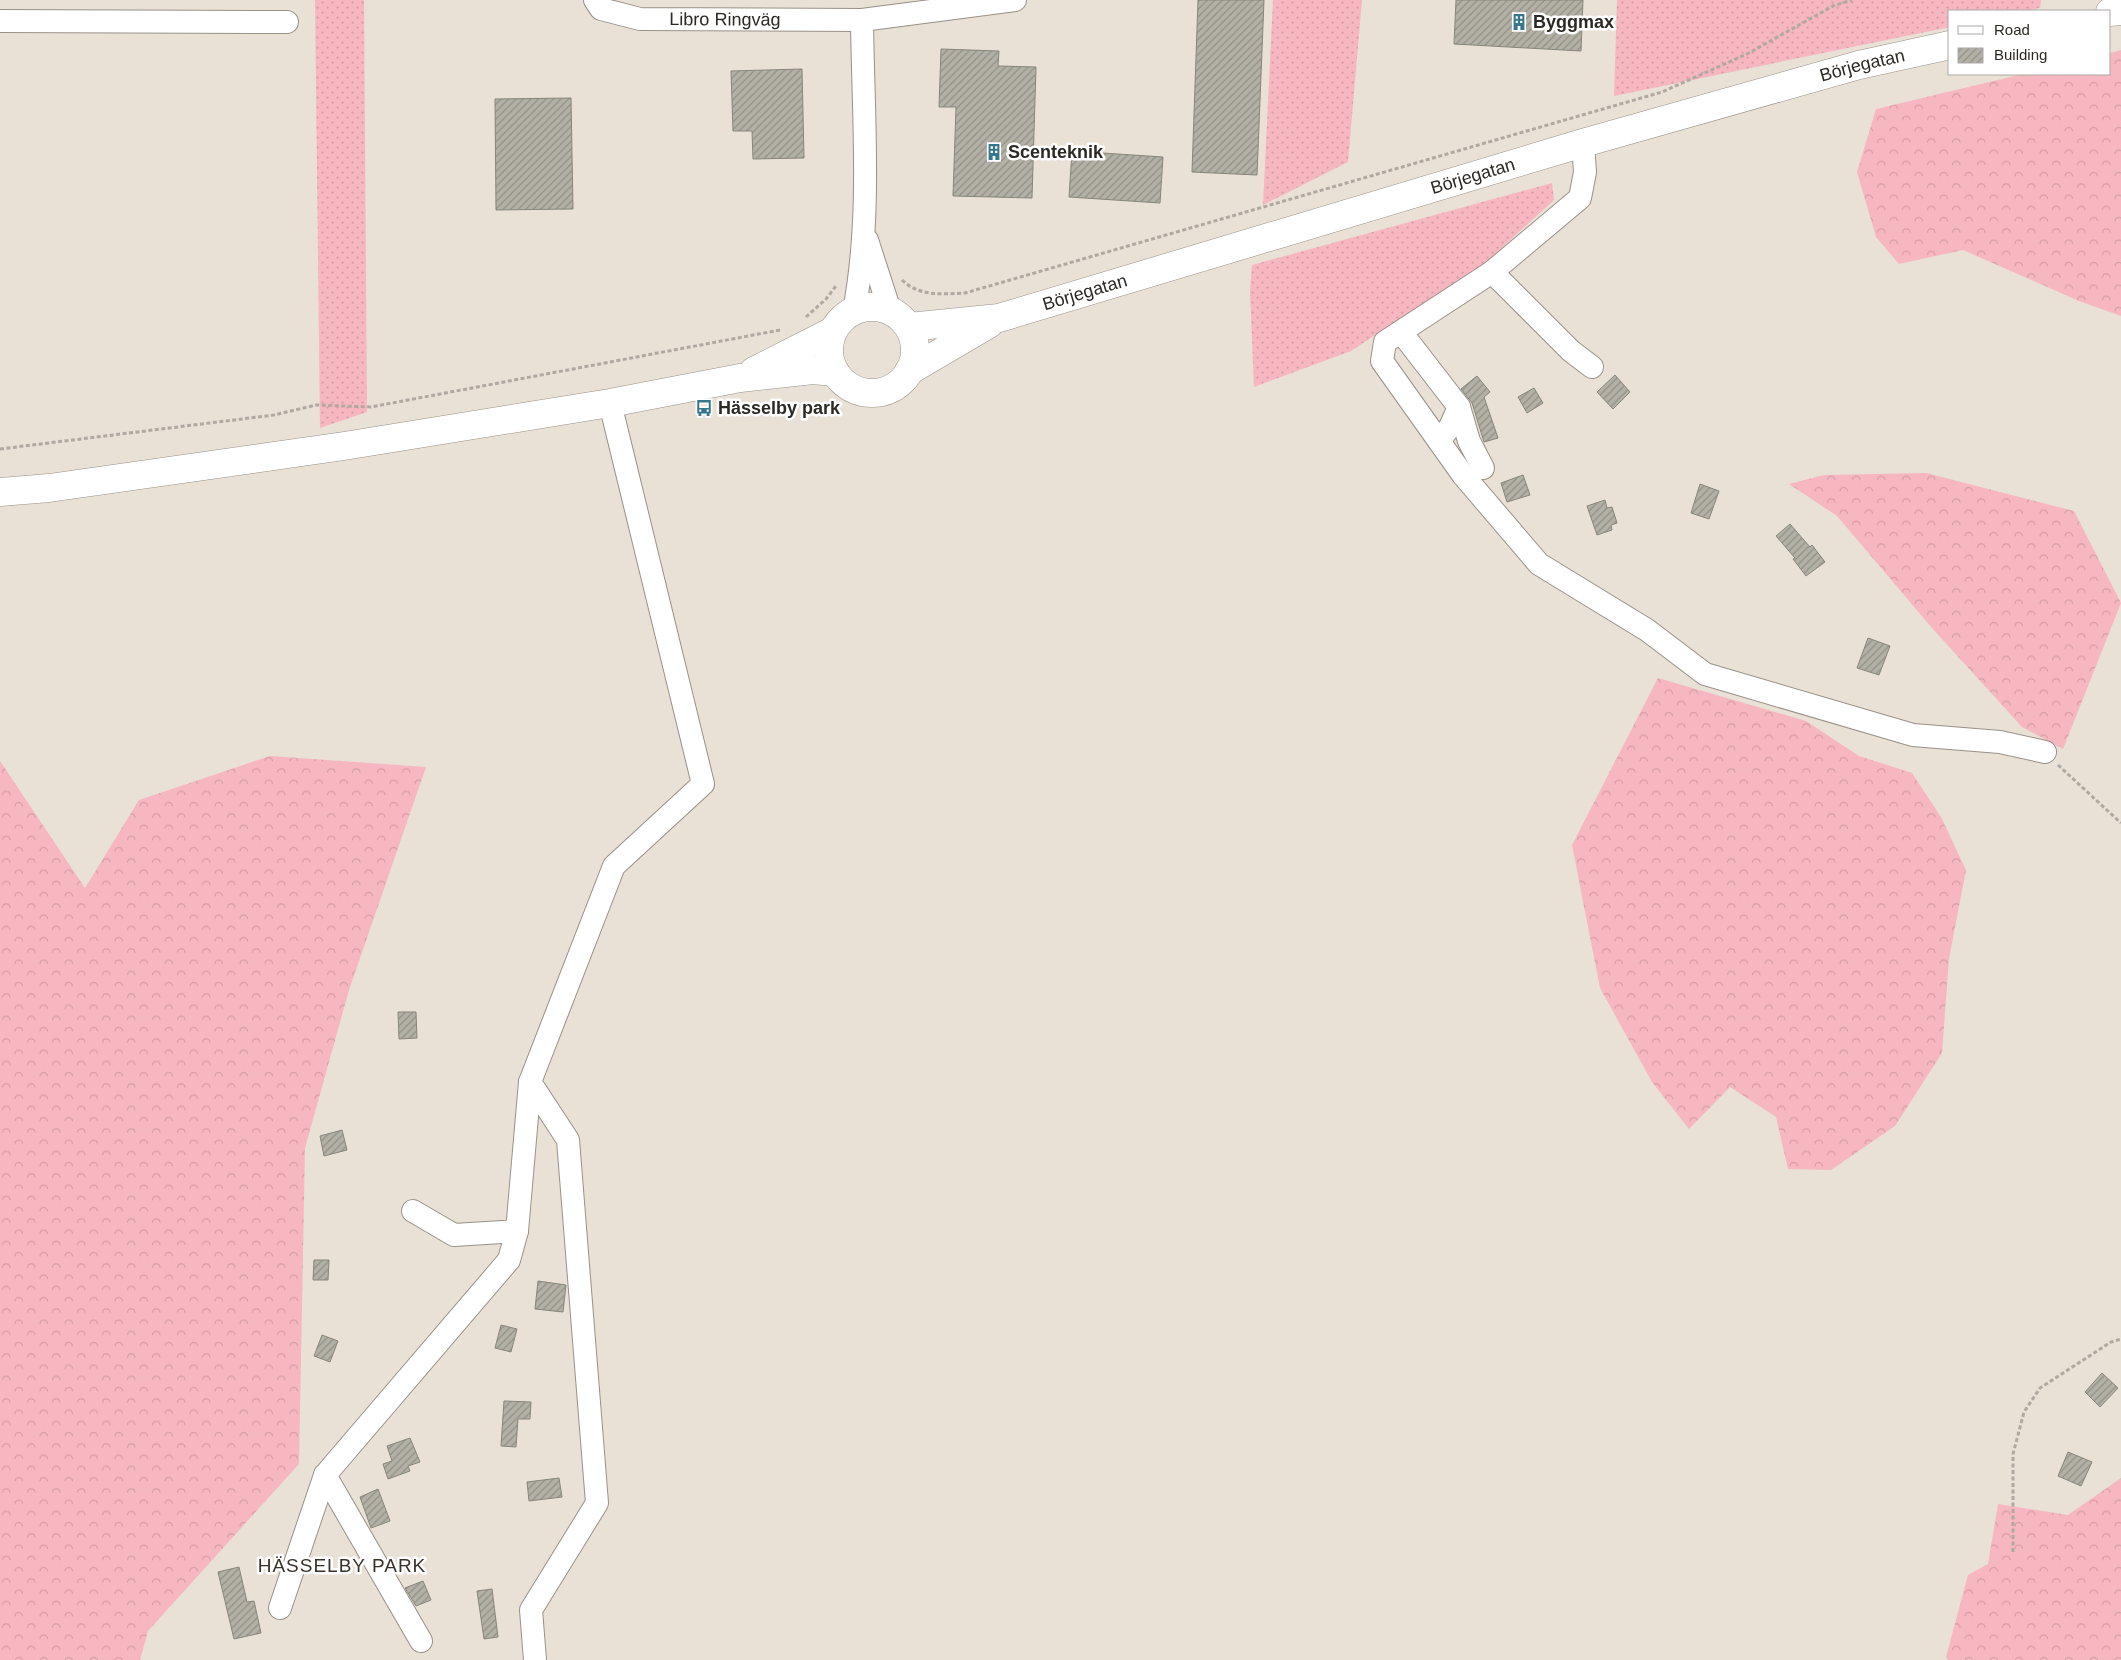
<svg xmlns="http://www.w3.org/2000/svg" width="2121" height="1660" viewBox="0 0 2121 1660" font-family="Helvetica,sans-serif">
  <defs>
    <pattern id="grass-dots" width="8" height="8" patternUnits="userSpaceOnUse" patternTransform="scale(1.25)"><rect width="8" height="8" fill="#f7b7c0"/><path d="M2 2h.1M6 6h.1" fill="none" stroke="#d49da5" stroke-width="1.8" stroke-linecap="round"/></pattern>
    <pattern id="forest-crowns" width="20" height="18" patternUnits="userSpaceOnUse" patternTransform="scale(1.25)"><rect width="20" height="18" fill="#f7b7c0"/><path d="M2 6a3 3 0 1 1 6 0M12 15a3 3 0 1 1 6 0" fill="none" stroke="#d49da5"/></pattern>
    <pattern id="building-hatch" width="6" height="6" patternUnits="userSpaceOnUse" patternTransform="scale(1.25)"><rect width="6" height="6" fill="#b3b1a6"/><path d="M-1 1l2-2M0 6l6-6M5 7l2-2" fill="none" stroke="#929087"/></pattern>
  </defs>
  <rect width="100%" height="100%" fill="#e9e0d6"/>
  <path fill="url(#grass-dots)" d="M 315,0 L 364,0 L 367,412 L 320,428 Z
    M 1273,0 L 1362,0 L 1348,162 L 1263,205 Z
    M 1617,0 L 2041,0 L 2040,8 L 2024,11 L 1950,11 L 1950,27 L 1614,96 Z
    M 1552,183 L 1554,200 L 1484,264 L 1351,351 L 1254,387 L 1250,291 L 1252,265 Z"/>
  <path fill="url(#forest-crowns)" d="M 2121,50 L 2121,316 L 2079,301 L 1963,250 L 1899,264 L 1876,237 L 1857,172 L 1876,109 L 2023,74 L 2110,74 L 2110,53 Z
    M 1926,473 L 2074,511 L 2121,603 L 2063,749 L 2022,727 L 1932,628 L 1837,516 L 1789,484 L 1824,475 Z
    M 1658,678 L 1806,721 L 1859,756 L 1912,773 L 1941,817 L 1966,870 L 1949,959 L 1942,1053 L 1895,1126 L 1831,1170 L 1788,1169 L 1776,1117 L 1730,1087 L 1689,1129 L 1652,1082 L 1600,988 L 1572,845 Z
    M 270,756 L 426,767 L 349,990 L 305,1148 L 299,1464 L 148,1631 L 140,1660 L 0,1660 L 0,761 L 85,888 L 139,800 Z
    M 2121,1478 L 2121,1660 L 1948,1660 L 1946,1657 L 1968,1575 L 1988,1564 L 1998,1504 L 2068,1515 Z"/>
  <path fill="url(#building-hatch)" stroke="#87867b" d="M 1198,0 L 1264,0 L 1257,175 L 1192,172 Z
    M 1456,0 L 1583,0 L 1581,51 L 1454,44 Z
    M 941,49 L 999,51 L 998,66 L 1036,67 L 1032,198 L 953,196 L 956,107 L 939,107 Z
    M 802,69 L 804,158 L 753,159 L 752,131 L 733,131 L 731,71 Z
    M 571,98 L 573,209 L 496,210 L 495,99 Z
    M 1072,151 L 1163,157 L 1160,203 L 1069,197 Z
    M 1615,375 L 1630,392 L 1613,409 L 1597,392 Z
    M 1477,376 L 1490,392 L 1484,397 L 1498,438 L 1484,442 L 1472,403 L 1461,389 Z
    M 1534,388 L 1543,403 L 1527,413 L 1518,397 Z
    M 1523,475 L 1530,495 L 1507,502 L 1501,483 Z
    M 1700,484 L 1719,491 L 1709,519 L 1691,513 Z
    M 1605,500 L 1607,508 L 1612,507 L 1617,523 L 1611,525 L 1612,530 L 1597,535 L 1587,506 Z
    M 1790,524 L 1810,547 L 1812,545 L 1825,562 L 1806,576 L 1793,559 L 1795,558 L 1776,536 Z
    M 1868,638 L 1890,646 L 1879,675 L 1857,668 Z
    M 398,1012 L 416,1012 L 417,1038 L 399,1039 Z
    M 342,1130 L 347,1150 L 324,1156 L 320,1136 Z
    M 314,1260 L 329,1260 L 328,1280 L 313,1280 Z
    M 538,1281 L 566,1285 L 563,1312 L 535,1309 Z
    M 501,1325 L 517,1329 L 511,1352 L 495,1348 Z
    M 322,1335 L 338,1341 L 330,1362 L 314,1356 Z
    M 2102,1373 L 2118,1388 L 2100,1407 L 2085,1392 Z
    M 504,1401 L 531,1402 L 530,1419 L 518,1419 L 516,1447 L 501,1446 Z
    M 410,1438 L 420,1462 L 408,1466 L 410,1471 L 388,1479 L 383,1464 L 392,1461 L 387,1446 Z
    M 2068,1452 L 2092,1462 L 2081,1486 L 2058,1476 Z
    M 559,1478 L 562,1497 L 529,1501 L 527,1482 Z
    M 378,1489 L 390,1521 L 371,1528 L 360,1497 Z
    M 239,1567 L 247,1602 L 254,1601 L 261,1633 L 234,1639 L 218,1572 Z
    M 423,1581 L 431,1600 L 416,1606 L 405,1588 Z
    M 492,1589 L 498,1637 L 484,1639 L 477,1591 Z"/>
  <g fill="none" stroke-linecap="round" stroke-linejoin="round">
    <g stroke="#999187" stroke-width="24">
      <g id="street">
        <path id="s1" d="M 595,0 L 601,9 L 640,19 L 862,20 L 1015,0"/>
        <path d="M 0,21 L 287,22"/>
        <path d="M 1583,143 L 1585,172 L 1580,198 L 1492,272 L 1385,342 L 1382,361 L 1463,475 L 1539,564 L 1647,630 L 1705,674 L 1913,735 L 2000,742 L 2045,752"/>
        <path d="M 867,240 L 890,311"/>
        <path d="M 1492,272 L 1571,351 L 1592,367"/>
        <path d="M 854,311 C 872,217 863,115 862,20"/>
        <path d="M 1401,332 L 1459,407 L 1450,427 L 1439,441"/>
        <path d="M 1459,407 L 1469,441 L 1483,468"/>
        <path d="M 413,1211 L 454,1235 L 517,1231 L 530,1082"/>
        <path d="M 325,1475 L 421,1641"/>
        <path d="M 280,1608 L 325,1475 L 509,1260 L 517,1231"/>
        <path d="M 535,1660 L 531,1610 L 597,1503 L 568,1140 L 530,1082 L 614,866 L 703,784 L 610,403"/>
      </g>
    </g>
    <g stroke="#999187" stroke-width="29">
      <g id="secondary">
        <path d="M 2110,12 L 2121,11"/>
        <circle cx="872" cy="350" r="43"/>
        <path id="s2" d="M 909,327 L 999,318 L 1583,143 L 1859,65 L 1950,45"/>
        <path d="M 754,371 L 833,331"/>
        <path d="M 909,371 L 989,324"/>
        <path d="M 0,492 L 49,488 L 344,446 L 610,403 L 740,378 L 813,370 L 835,372"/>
      </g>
    </g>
    <path stroke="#b0a9a1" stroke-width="3" stroke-dasharray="4 2.5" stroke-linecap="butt" d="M 902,280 C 920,297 942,294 965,293 L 1662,92 L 1747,54 L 1833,6 L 1852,0
      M 806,317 L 826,299 L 836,286
      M 0,449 L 274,415 L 316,405 L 371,407 L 780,330
      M 2058,765 L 2121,823
      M 2013,1552 L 2013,1454 L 2024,1412 L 2040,1388 L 2111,1342 L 2121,1339"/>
    <use href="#street" stroke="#fff" stroke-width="22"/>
    <use href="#secondary" stroke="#fff" stroke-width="28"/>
  </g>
  <defs>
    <g id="building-bare" transform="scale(1.35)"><path d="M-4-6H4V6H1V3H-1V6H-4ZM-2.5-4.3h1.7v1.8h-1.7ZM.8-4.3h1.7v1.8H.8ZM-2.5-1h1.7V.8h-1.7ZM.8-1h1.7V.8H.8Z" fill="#37768b" stroke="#fff" stroke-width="2.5" paint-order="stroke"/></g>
    <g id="bus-bare" transform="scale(1.35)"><path d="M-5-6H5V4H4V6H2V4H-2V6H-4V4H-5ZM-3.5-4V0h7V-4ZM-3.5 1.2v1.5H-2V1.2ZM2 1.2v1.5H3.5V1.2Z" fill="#37768b" stroke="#fff" stroke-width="2.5" paint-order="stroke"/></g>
  </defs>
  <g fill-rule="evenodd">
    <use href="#building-bare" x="1519" y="22"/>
    <use href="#building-bare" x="994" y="152"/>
    <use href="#bus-bare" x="704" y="408"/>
  </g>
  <g text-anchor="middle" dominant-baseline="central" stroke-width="5" stroke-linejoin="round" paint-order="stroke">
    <g font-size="18" fill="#2c2925" stroke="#fff">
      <text stroke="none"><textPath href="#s1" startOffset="136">Libro Ringväg</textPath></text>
      <text stroke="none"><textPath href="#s2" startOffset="990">Börjegatan</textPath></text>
      <text stroke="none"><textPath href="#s2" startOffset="585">Börjegatan</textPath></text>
      <text stroke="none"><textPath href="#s2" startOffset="180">Börjegatan</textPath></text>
    </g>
    <g font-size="18" font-weight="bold" fill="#2c2925" stroke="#fff" text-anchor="start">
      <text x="1533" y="22">Byggmax</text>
      <text x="1008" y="152">Scenteknik</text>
      <text x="718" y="408">Hässelby park</text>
    </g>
    <g font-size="19" letter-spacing="1" fill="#39322a" stroke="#fff">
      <text x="342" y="1565">HÄSSELBY PARK</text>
    </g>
  </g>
  <rect x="1948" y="10" width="162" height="65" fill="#ffffff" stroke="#aba9a8"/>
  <rect x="1958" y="26" width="25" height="8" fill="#ffffff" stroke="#aba9a8"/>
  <text x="1994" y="35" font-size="15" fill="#2c2925">Road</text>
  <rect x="1958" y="48" width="25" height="15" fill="url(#building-hatch)" stroke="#aba9a8"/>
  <text x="1994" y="60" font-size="15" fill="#2c2925">Building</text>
</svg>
